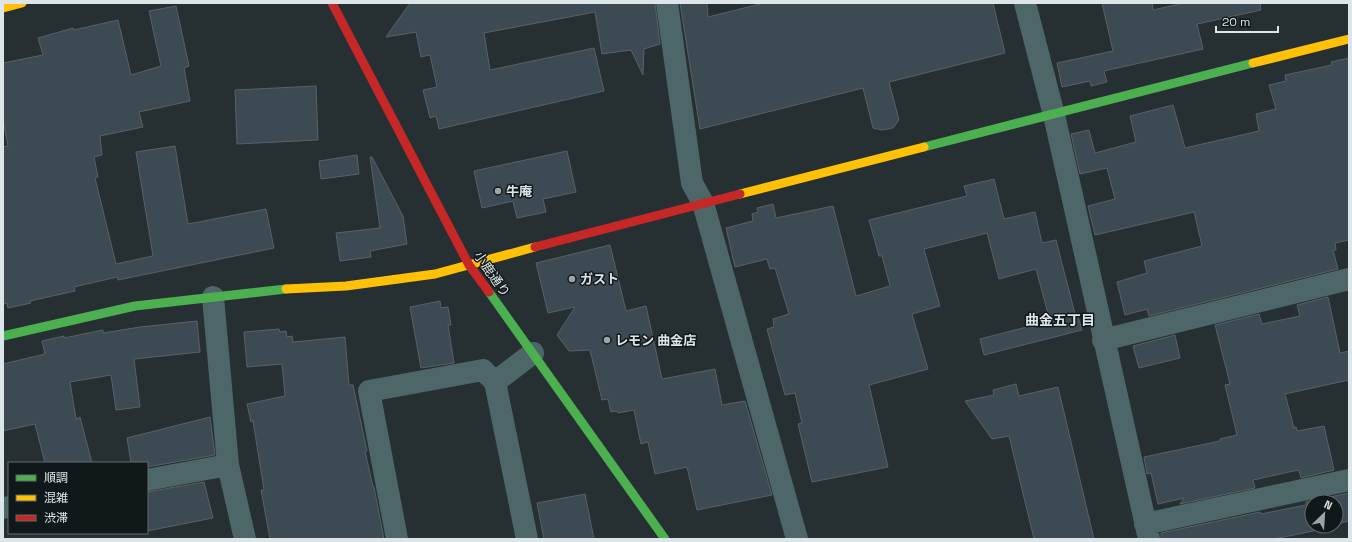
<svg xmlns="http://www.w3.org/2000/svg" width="1352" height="542" viewBox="0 0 1352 542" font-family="'Space Grotesk','Noto Sans JP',sans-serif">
  <rect width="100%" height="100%" fill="#262f32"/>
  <path fill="#3c4b53" stroke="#5a6165" d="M 410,3 L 655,3 L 660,44 L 644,49 L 643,75 L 631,50 L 602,54 L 595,12 L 484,33 L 490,70 L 594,48 L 604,91 L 439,129 L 436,116 L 430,118 L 423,90 L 437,87 L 430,55 L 421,57 L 416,32 L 386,37 Z
    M 680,3 L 707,3 L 708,17 L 764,3 L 993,3 L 1005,53 L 889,82 L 899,120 L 893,128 L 882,130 L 873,128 L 863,88 L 700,129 Z
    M 1102,3 L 1152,3 L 1153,10 L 1184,3 L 1260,3 L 1261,10 L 1197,24 L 1203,49 L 1104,71 L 1107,82 L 1091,86 L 1090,81 L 1062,87 L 1057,63 L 1113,51 Z
    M 176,6 L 189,66 L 184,68 L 190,101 L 139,112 L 143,127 L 100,136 L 102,155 L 94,157 L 98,177 L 95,178 L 116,264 L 153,256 L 136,152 L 175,146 L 188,224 L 266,209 L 274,248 L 118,280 L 117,277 L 74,287 L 75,291 L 30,301 L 31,303 L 8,308 L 7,303 L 3,304 L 3,147 L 8,146 L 3,120 L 3,63 L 43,55 L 38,38 L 73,28 L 74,30 L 118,20 L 131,75 L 161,66 L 149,11 Z
    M 1349,58 L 1349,240 L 1335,243 L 1336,250 L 1333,250 L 1338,269 L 1149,316 L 1147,309 L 1125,315 L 1117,282 L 1147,273 L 1144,261 L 1202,246 L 1194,212 L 1095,235 L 1088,206 L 1115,199 L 1107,168 L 1080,174 L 1071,134 L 1089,130 L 1095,153 L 1136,142 L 1130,116 L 1173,105 L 1185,148 L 1259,131 L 1256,114 L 1276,109 L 1269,85 L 1286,81 L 1285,75 L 1332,65 L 1331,62 Z
    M 316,86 L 318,140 L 237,144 L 235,90 Z
    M 567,151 L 576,192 L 543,199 L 546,212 L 517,218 L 513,201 L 482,208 L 474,171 Z
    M 357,155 L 359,174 L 321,179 L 319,161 Z
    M 370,157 L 372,157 L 403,216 L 407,244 L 370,251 L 371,257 L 340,261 L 336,233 L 380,228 Z
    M 994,179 L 1004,219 L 1035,212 L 1042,243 L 1056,240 L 1075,314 L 1077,313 L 1082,330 L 984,355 L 980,339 L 1050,321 L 1036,269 L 999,279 L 987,233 L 924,249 L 940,306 L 912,314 L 928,369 L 869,385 L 888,467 L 812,482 L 798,424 L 802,423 L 795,393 L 785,395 L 767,329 L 774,327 L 773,319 L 789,314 L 775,268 L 770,269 L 767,259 L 735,267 L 726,228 L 753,221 L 752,214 L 758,212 L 757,208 L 773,204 L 776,218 L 833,206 L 856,296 L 890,286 L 882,256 L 879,256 L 869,220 L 967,196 L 964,186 Z
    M 610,245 L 626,311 L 646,306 L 662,379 L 715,369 L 722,405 L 745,401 L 772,495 L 697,510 L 687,467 L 655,474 L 648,442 L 641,444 L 634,410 L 618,413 L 617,411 L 611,412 L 608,399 L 602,400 L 590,350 L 569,351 L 557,335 L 575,307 L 548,313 L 536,263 Z
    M 1328,297 L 1340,353 L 1349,351 L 1349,380 L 1285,394 L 1294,428 L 1296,427 L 1297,431 L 1324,426 L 1334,470 L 1301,478 L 1299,470 L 1289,472 L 1253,480 L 1255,488 L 1180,504 L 1184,498 L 1158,504 L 1151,473 L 1147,474 L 1144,457 L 1220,441 L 1220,439 L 1237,435 L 1225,385 L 1230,384 L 1215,325 L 1259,314 L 1262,324 L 1300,316 L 1297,305 Z
    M 440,301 L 441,308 L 448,307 L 451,325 L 448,325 L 454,363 L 421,368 L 410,307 Z
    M 197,321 L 200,352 L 134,359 L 140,407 L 116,410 L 111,375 L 70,382 L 76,419 L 80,417 L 92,463 L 45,463 L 35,424 L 3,431 L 3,364 L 45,354 L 42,341 L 64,336 L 64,338 L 103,330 L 103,333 L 140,327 Z
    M 279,329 L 280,332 L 286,331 L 287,337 L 292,336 L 293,342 L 345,337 L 349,385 L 353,385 L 367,451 L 365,451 L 373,487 L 374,487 L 384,539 L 270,539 L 261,490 L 264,490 L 253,421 L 251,422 L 247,404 L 285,396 L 282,364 L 247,367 L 244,332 Z
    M 1175,335 L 1180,358 L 1139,368 L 1133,346 Z
    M 1016,384 L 1019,396 L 1058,387 L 1094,539 L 1034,539 L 1009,436 L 992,439 L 965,401 L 994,395 L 993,390 Z
    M 210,417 L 215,455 L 147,467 L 147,463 L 131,463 L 127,438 Z
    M 204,482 L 213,518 L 147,531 L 147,492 Z
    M 1349,493 L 1349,521 L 1336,524 L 1336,502 L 1312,502 L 1312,526 L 1328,526 L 1322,527 L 1323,529 L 1274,539 L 1161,539 L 1161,533 L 1260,512 L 1261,514 L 1306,505 L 1306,502 Z
    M 585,494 L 594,539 L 544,539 L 537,503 Z"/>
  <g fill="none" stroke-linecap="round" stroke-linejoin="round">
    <path stroke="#4d6667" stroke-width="22" d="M 667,3 L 692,183 L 703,203 L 797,539
      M 1025,3 L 1054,115 L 1149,539
      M 213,297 L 228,465 L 245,539
      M 1103,340 L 1349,279
      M 147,480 L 228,465
      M 3,508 L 9,507
      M 1145,524 L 1349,480
      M 397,539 L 369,391 L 483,370 L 495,382
      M 527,539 L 495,382 L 533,353"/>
    <path stroke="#4caf50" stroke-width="9" d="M 924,147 L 1253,63
      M 489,292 L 665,539
      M 3,336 L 135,306 L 286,289"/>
    <path stroke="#ffc107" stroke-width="9" d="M 3,8 L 22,3
      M 1253,63 L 1349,39
      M 740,194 L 924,147
      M 286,289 L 346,286 L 435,274 L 535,247"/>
    <path stroke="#c62828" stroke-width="9" d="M 332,3 L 469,265 L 489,292
      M 535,247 L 740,194"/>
  </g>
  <g fill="#9ca6a8" stroke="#11181a" stroke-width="1.5">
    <circle cx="498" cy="191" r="4"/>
    <circle cx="572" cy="279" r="4"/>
    <circle cx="607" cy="340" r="4"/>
  </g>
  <g text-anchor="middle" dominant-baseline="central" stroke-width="3" stroke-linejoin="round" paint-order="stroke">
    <g font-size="13" font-weight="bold" fill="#dce6e8" stroke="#11181a" text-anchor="start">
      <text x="506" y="191">牛庵</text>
      <text x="580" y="279">ガスト</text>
      <text x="615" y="340">レモン 曲金店</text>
    </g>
    <g font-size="13" fill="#dce6e8" stroke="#11181a">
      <text transform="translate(492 274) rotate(55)">小鹿通り</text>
    </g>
    <g font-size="14" font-weight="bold" fill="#dce6e8" stroke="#11181a">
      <text x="1060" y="320">曲金五丁目</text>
    </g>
  </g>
  <rect width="1352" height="542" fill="none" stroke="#dce6e8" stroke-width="8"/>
  <rect x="8" y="462" width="140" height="72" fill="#11181a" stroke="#626a6c"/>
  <rect x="16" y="475" width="20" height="6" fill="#4caf50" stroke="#626a6c"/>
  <text x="44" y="482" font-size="12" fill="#dce6e8">順調</text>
  <rect x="16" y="495" width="20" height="6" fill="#ffc107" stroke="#626a6c"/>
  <text x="44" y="502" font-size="12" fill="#dce6e8">混雑</text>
  <rect x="16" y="515" width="20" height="6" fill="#c62828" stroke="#626a6c"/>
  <text x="44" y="522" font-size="12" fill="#dce6e8">渋滞</text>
  <g transform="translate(1324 514) rotate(25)"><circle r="19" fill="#11181a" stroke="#626a6c"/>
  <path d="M0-3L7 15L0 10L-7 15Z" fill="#9ca6a8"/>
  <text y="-6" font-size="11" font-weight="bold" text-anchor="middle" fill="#dce6e8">N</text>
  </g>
  <path d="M1216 26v6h62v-6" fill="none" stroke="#dce6e8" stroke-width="2"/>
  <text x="1222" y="26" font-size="12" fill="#dce6e8" stroke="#11181a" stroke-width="3" paint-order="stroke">20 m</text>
</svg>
